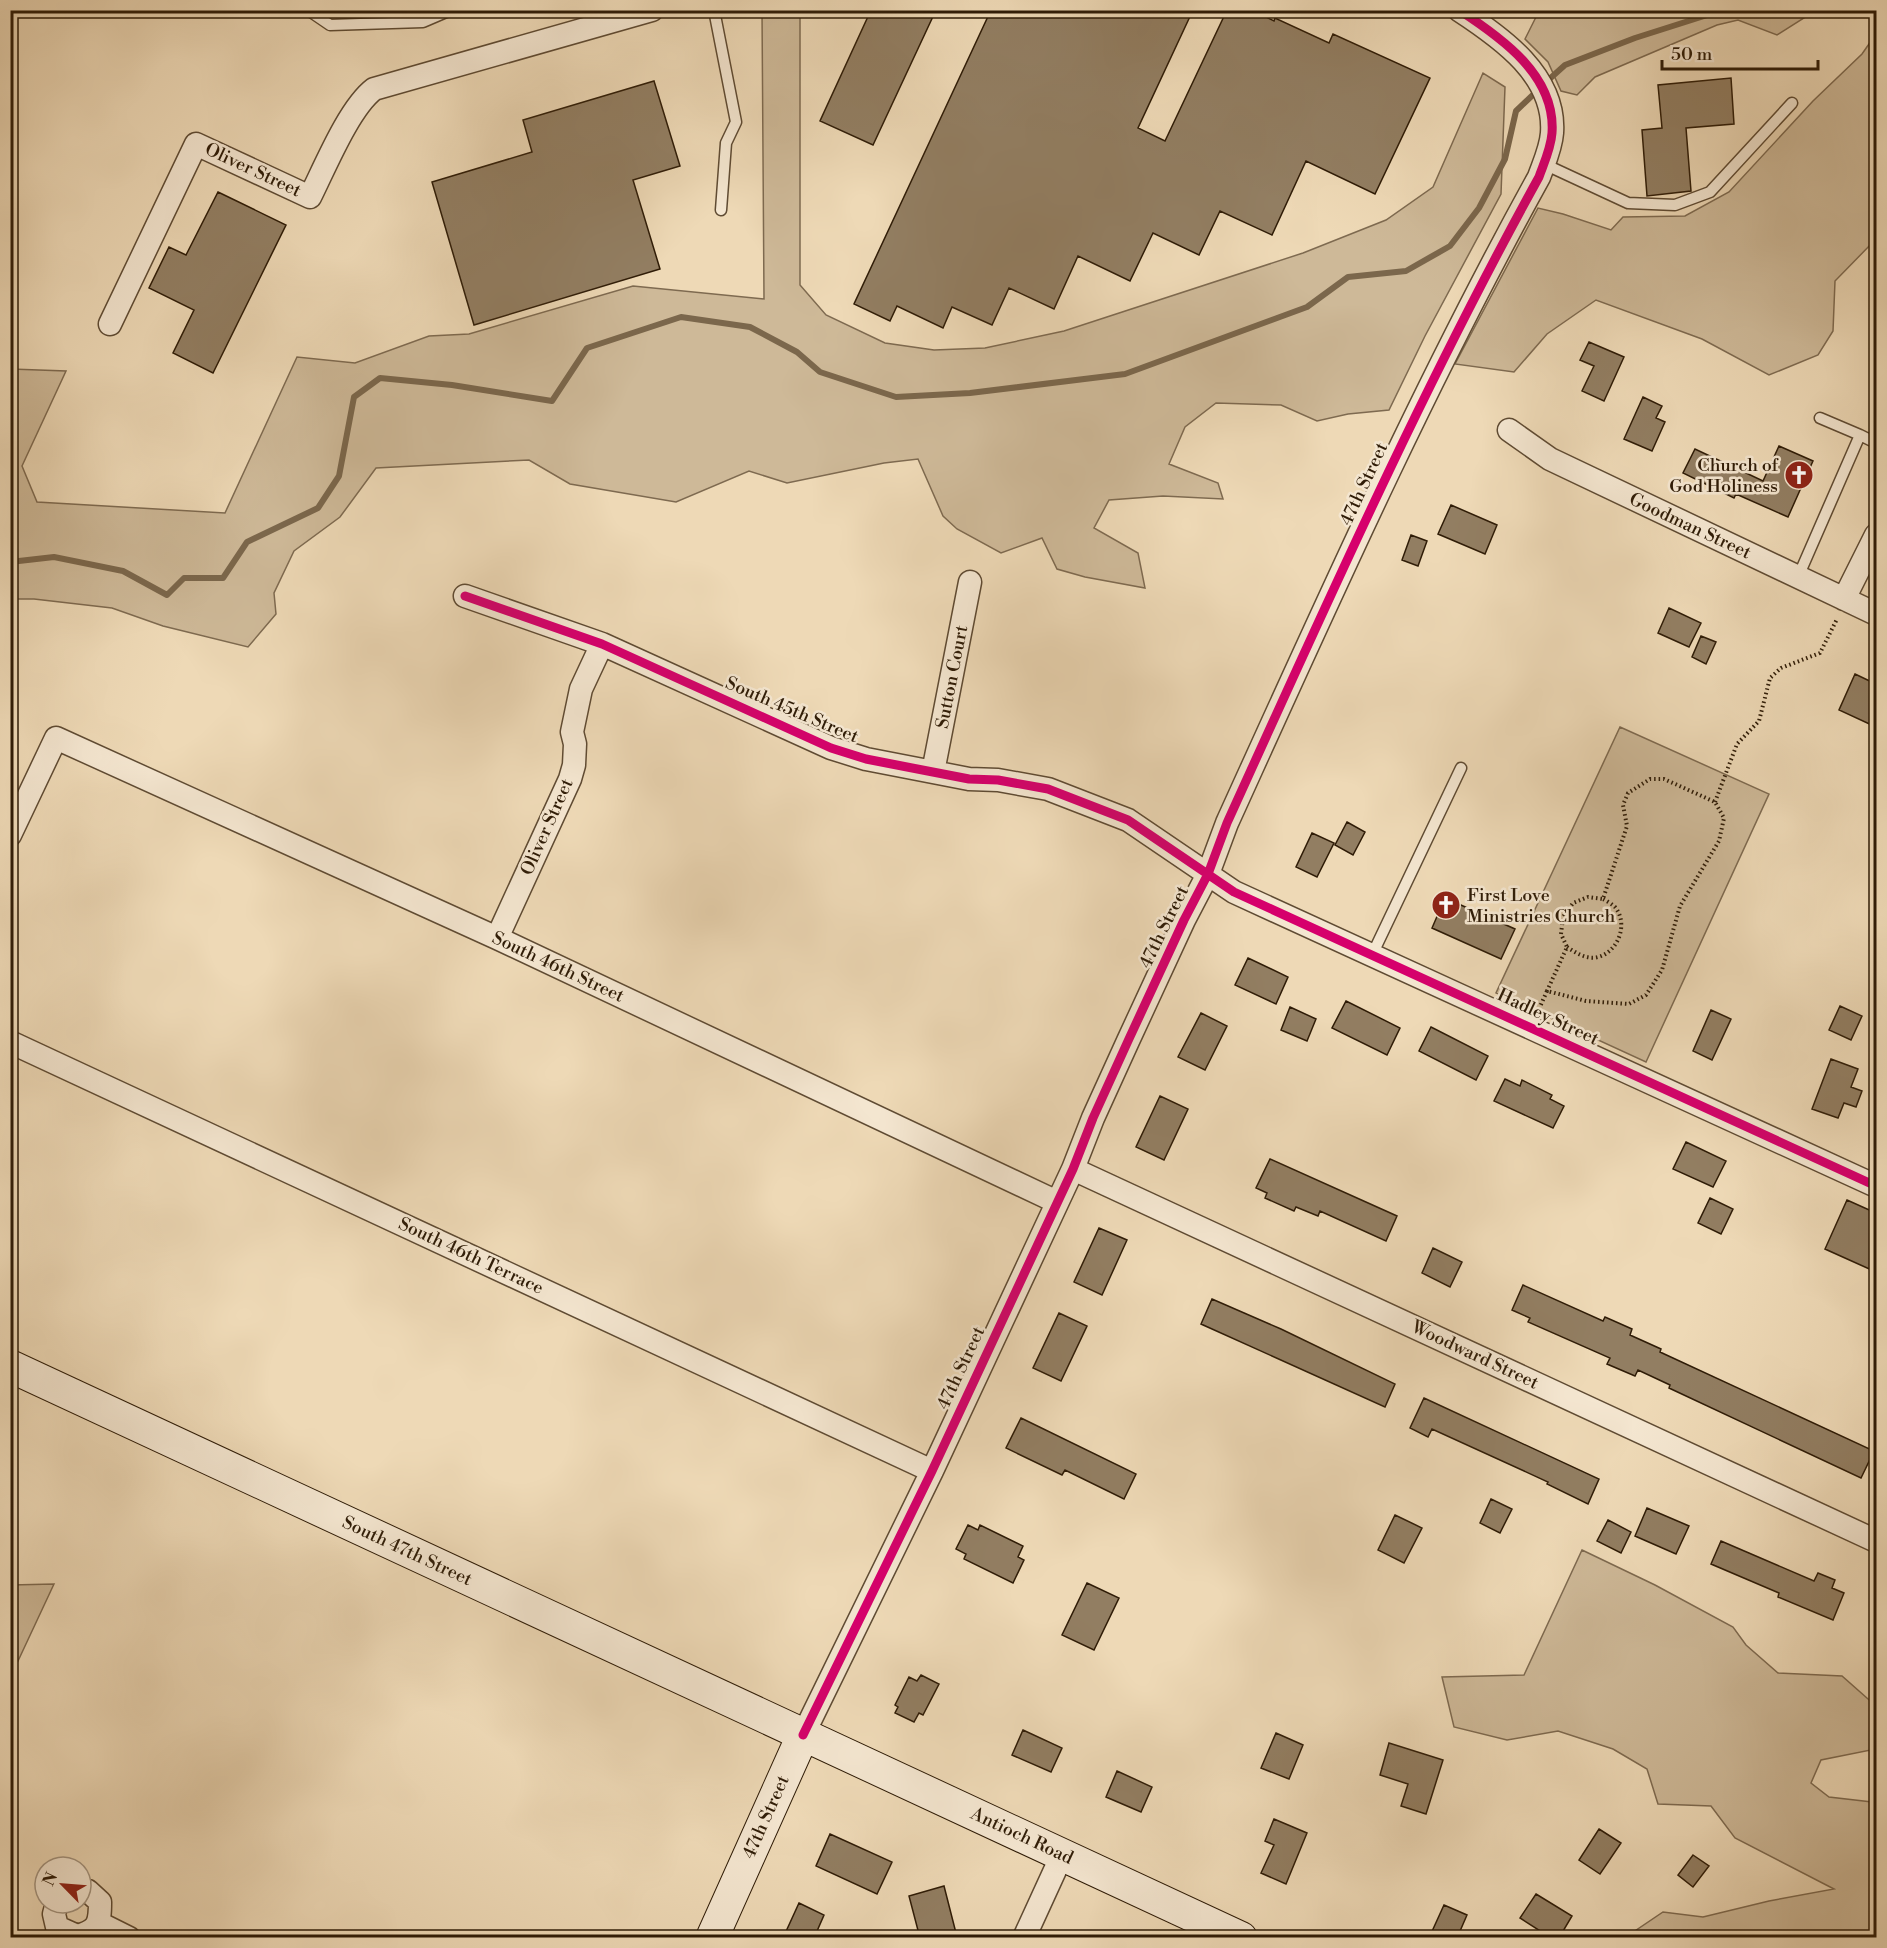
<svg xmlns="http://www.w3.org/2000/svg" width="1887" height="1948" viewBox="0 0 1887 1948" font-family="'Libre Bodoni',serif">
  <rect width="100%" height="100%" fill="#eed9b6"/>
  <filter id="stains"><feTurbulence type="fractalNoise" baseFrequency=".00333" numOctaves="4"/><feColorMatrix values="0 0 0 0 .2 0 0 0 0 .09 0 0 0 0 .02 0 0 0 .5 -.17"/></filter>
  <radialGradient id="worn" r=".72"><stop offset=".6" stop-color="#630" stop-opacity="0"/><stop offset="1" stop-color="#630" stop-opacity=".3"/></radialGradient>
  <path fill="#ceb998" stroke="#7e6a50" stroke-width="1.5" d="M 1620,10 L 1626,12 L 1639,10 L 1815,11 L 1777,35 L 1738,20 L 1717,25 L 1595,77 L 1577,95 L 1561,91 L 1548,62 L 1525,39 L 1537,15 L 1546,11 Z
    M 762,11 L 800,11 L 800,285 L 826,315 L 885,343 L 934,350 L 985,348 L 1064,331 L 1303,253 L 1386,220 L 1433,187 L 1483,73 L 1505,87 L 1501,194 L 1425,336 L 1389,410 L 1348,414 L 1317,421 L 1281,405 L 1216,403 L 1185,427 L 1169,464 L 1218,483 L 1223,499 L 1163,496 L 1109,500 L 1094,528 L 1138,553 L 1145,588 L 1085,577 L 1057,569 L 1042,538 L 1001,553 L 957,529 L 943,516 L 918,459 L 884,463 L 787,483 L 749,471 L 676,502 L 570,484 L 529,460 L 376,468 L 340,517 L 294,551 L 274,593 L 276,614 L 248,647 L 163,626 L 112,608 L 34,599 L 11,599 L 11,369 L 66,371 L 22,466 L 37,502 L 225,513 L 297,357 L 355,363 L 429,336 L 469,334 L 633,286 L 764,299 Z
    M 1876,34 L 1876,239 L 1835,281 L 1833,331 L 1818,355 L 1769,375 L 1702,339 L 1596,300 L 1547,334 L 1514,372 L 1455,364 L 1538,208 L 1563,214 L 1611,230 L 1623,217 L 1685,216 L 1729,192 L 1813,101 L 1862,54 Z
    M 1620,727 L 1769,794 L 1646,1062 L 1496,993 Z
    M 1582,1550 L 1655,1585 L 1733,1627 L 1746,1645 L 1778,1673 L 1842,1676 L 1876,1706 L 1876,1749 L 1821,1760 L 1811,1783 L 1829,1797 L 1872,1802 L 1876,1806 L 1876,1841 L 1870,1858 L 1876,1866 L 1876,1937 L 1626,1937 L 1663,1912 L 1703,1917 L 1769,1901 L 1834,1889 L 1735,1838 L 1711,1806 L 1658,1804 L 1647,1769 L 1613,1749 L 1558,1731 L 1507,1740 L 1454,1727 L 1442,1677 L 1524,1675 Z
    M 54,1584 L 11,1676 L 11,1585 Z"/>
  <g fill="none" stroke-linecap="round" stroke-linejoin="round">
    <path stroke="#7b674c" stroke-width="6" d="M 1545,83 L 1565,65 L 1635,38 L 1723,10
      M 10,562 L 54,557 L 123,571 L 167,595 L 184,578 L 223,578 L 247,542 L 318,508 L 339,476 L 354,397 L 380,378 L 452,385 L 552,401 L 587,348 L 681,317 L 750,327 L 797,352 L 820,372 L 896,397 L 970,393 L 1125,374 L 1307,307 L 1348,277 L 1406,271 L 1450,246 L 1479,208 L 1505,159 L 1516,111 L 1538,90"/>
  </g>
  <path fill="#927e62" stroke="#2f1c07" stroke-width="1.5" d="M 871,10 L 936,10 L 873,145 L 820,121 Z
    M 991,10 L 1193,10 L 1138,128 L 1165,141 L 1227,10 L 1252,10 L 1274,21 L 1275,18 L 1329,43 L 1333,34 L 1430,78 L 1375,194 L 1306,161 L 1272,235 L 1220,211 L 1199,255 L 1153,233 L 1130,281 L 1078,256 L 1054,309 L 1009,288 L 992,325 L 952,307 L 943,328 L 897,306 L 890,321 L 854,304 Z
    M 1731,78 L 1734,124 L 1686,128 L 1691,191 L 1647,196 L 1642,130 L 1662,128 L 1658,85 Z
    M 654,81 L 680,166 L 633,180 L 660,269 L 474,325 L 432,182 L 532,152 L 523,120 Z
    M 218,192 L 286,225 L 213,373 L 173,353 L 194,310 L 149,288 L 169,247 L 186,255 Z
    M 1589,342 L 1624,357 L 1604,401 L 1582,391 L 1594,366 L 1580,360 Z
    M 1643,397 L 1662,406 L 1656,418 L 1665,422 L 1652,451 L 1624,439 Z
    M 1779,446 L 1813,461 L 1788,517 L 1736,494 L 1734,498 L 1683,473 L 1695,449 L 1763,481 Z
    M 1451,505 L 1497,525 L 1485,554 L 1438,534 Z
    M 1411,535 L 1427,541 L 1418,566 L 1402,560 Z
    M 1669,608 L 1701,623 L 1689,647 L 1658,633 Z
    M 1701,636 L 1716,642 L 1706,664 L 1692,657 Z
    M 1855,674 L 1876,684 L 1876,727 L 1839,710 Z
    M 1347,822 L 1365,832 L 1353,855 L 1335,845 Z
    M 1312,833 L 1334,843 L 1317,877 L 1296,867 Z
    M 1445,898 L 1515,929 L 1501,959 L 1432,928 Z
    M 1248,958 L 1288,977 L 1276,1004 L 1235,985 Z
    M 1346,1001 L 1400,1028 L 1387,1055 L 1332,1028 Z
    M 1840,1006 L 1862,1016 L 1851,1040 L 1829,1030 Z
    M 1290,1007 L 1316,1019 L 1307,1041 L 1281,1030 Z
    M 1711,1010 L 1731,1019 L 1712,1060 L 1693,1051 Z
    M 1201,1013 L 1227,1026 L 1205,1070 L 1178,1057 Z
    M 1431,1027 L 1488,1056 L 1476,1080 L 1419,1051 Z
    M 1831,1059 L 1858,1069 L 1851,1087 L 1862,1091 L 1856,1107 L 1844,1103 L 1838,1118 L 1812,1109 Z
    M 1505,1079 L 1520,1086 L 1522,1080 L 1552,1095 L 1550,1099 L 1564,1106 L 1553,1128 L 1494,1101 Z
    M 1160,1096 L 1188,1109 L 1164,1160 L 1136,1147 Z
    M 1686,1142 L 1726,1161 L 1713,1187 L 1673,1169 Z
    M 1270,1159 L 1397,1216 L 1386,1241 L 1320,1211 L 1318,1216 L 1296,1207 L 1294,1211 L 1265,1198 L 1267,1193 L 1256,1188 Z
    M 1710,1198 L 1733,1209 L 1721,1234 L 1698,1223 Z
    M 1847,1200 L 1876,1213 L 1876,1272 L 1825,1249 Z
    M 1099,1228 L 1127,1240 L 1102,1295 L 1074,1282 Z
    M 1433,1248 L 1462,1262 L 1450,1287 L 1422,1273 Z
    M 1523,1285 L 1603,1321 L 1605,1317 L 1632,1329 L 1630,1335 L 1661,1349 L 1660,1352 L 1874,1451 L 1861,1478 L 1669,1388 L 1670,1385 L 1638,1370 L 1635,1376 L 1607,1364 L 1610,1358 L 1528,1322 L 1530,1318 L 1512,1310 Z
    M 1212,1299 L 1281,1329 L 1395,1384 L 1385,1407 L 1201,1324 Z
    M 1059,1313 L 1087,1326 L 1061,1381 L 1033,1368 Z
    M 1424,1398 L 1599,1479 L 1588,1504 L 1547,1484 L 1548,1482 L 1432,1429 L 1428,1437 L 1410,1428 Z
    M 1021,1418 L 1136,1474 L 1124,1499 L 1065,1470 L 1062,1475 L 1006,1448 Z
    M 1491,1499 L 1512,1509 L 1500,1533 L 1480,1523 Z
    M 1647,1508 L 1689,1526 L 1676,1554 L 1635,1536 Z
    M 1395,1515 L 1422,1528 L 1404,1563 L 1378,1550 Z
    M 1608,1520 L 1631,1532 L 1621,1553 L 1597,1541 Z
    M 968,1525 L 978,1530 L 980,1525 L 1023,1546 L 1018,1557 L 1024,1560 L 1013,1583 L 964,1559 L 966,1554 L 956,1549 Z
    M 1721,1541 L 1814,1581 L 1818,1573 L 1835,1580 L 1832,1588 L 1844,1593 L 1833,1620 L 1778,1597 L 1779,1593 L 1711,1564 Z
    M 1087,1583 L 1119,1598 L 1094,1650 L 1062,1635 Z
    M 921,1675 L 939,1684 L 923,1715 L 919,1713 L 914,1722 L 895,1713 L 898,1707 L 895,1705 L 909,1677 L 917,1681 Z
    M 1023,1730 L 1062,1748 L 1051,1772 L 1012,1755 Z
    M 1276,1733 L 1303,1745 L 1289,1779 L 1261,1768 Z
    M 1389,1743 L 1443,1760 L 1426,1814 L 1401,1806 L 1408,1784 L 1380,1775 Z
    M 1117,1771 L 1152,1787 L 1141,1812 L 1106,1797 Z
    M 1274,1819 L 1307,1833 L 1286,1884 L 1261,1873 L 1274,1845 L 1265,1841 Z
    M 1599,1829 L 1621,1843 L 1600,1874 L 1579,1860 Z
    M 830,1834 L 892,1862 L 877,1894 L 816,1866 Z
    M 1693,1855 L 1709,1866 L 1693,1887 L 1678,1875 Z
    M 944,1886 L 956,1933 L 941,1938 L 920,1938 L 909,1896 Z
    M 1536,1894 L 1572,1916 L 1559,1938 L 1551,1938 L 1520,1918 Z
    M 799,1903 L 824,1915 L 814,1938 L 783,1938 Z
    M 1444,1905 L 1467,1915 L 1457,1938 L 1429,1938 Z"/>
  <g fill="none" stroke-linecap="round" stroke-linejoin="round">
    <g stroke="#5f4b33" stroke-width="13">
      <path id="service" d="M 308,10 L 330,25 L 423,22 L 451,10
        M 714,10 L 736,122 L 726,143 L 721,210
        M 1544,164 L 1628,203 L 1675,205 L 1710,192 L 1792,103
        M 1820,418 L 1860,435
        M 1798,577 L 1860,435 L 1876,443
        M 1372,955 L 1461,768"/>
    </g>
    <g stroke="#5f4b33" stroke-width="25">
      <path id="minor" d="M 110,324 L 196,144 L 310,197 C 325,167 349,108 374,89 L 652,10
        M 1509,430 L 1550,459 L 1876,614
        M 465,596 L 602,644 L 831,748 L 866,759 L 969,779 L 998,780 L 1048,789 L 1128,820 L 1234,892 L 1876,1186
        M 1844,599 L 1876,535
        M 933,772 L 970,582
        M 10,835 L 56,738 L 497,938 L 1057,1202
        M 497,938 L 570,779 L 574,765 L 575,744 L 572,732 L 581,689 L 602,644
        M 10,1042 L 932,1471
        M 1073,1169 L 1876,1541
        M 803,1735 L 932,1471 L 1073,1169 L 1093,1118 L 1128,1041 L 1184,920 L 1208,874 L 1227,823 C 1326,605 1423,387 1539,177 C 1544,163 1551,148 1552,133 C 1556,76 1502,38 1459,10
        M 57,1903 L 54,1914 L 57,1927 L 77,1936 C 98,1930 100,1924 100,1902 L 88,1891 L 81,1891
        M 99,1923 L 129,1938
        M 1024,1938 L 1062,1855"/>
    </g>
    <g stroke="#2f1c07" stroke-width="34">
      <path id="secondary" d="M 10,1366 L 1241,1938
        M 712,1938 L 803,1735"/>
    </g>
    <path stroke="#2f1c07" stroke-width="4" stroke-dasharray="1.5 3" stroke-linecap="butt" d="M 1715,802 L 1737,744 L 1759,721 L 1770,678 L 1781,668 L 1820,653 L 1837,619
      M 1567,947 C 1576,953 1587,960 1598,957 C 1618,952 1629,924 1615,907 C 1612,904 1607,901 1603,899
      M 1539,1009 L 1547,991 L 1586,1001 L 1629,1004 L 1646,995 L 1662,970 L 1680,906 L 1719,841 L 1724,818 L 1715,802 L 1664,779 L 1650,779 L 1628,793 L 1623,805 L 1627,826 L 1603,899 L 1588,897 L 1573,903 L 1563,917 L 1561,934 L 1567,947 L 1547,991"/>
    <use href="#service" stroke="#f4e6d0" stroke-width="10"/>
    <use href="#minor" stroke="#f4e6d0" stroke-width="22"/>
    <use href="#secondary" stroke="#f4e6d0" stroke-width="32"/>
    <g stroke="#f4e6d0" stroke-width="13">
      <path id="cycleway" d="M 465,596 L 602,644 L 831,748 L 866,759 L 969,779 L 998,780 L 1048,789 L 1128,820 L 1234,892 L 1876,1186
        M 803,1735 L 932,1471 L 1073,1169 L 1093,1118 L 1128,1041 L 1184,920 L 1208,874 L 1227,823 C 1326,605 1423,387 1539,177 C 1544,163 1551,148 1552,133 C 1556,76 1502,38 1459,10"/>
    </g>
    <use href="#cycleway" stroke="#d6006c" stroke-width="9"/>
  </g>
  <defs>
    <g id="church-disc" transform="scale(1.5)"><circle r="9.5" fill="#8f2418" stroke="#f4e6d0"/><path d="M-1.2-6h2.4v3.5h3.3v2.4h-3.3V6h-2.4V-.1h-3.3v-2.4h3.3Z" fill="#fff"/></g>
  </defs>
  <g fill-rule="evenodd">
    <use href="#church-disc" x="1799" y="475"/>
    <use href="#church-disc" x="1446" y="905"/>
  </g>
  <g text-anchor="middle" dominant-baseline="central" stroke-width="5" stroke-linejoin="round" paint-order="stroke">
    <g font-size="18" fill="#2f1c07" stroke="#f4e6d0">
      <text transform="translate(253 170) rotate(25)">Oliver Street</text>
      <text transform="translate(1364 484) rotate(-65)">47th Street</text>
      <text transform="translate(1690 526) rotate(25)">Goodman Street</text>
      <text transform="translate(952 677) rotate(-79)">Sutton Court</text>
      <text transform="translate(792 710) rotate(23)">South 45th Street</text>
      <text transform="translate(547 827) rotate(-66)">Oliver Street</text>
      <text transform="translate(1164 927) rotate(-64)">47th Street</text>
      <text transform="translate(558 967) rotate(25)">South 46th Street</text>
      <text transform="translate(1548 1017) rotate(25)">Hadley Street</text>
      <text transform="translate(471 1256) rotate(25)">South 46th Terrace</text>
      <text transform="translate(1475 1355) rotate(25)">Woodward Street</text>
      <text transform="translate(961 1368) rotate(-65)">47th Street</text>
      <text transform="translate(407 1551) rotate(25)">South 47th Street</text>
      <text transform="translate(766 1817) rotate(-66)">47th Street</text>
      <text transform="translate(1022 1836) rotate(25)">Antioch Road</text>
    </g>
    <g font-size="18" fill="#2f1c07" stroke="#f4e6d0" text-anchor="end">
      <text x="1778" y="465">Church of<tspan x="1778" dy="21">God Holiness</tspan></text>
      <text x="1467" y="895" text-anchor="start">First Love<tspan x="1467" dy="21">Ministries Church</tspan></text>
    </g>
  </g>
  <rect width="1887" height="1948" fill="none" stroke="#eed9b6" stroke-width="36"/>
  <rect x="12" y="12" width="1863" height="1924" fill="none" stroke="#2f1c07" stroke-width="3"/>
  <rect x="18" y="18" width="1851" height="1912" fill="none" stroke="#2f1c07" stroke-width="1.5"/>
  <g transform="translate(63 1885) rotate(295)"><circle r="28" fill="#f4e6d0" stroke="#a59580" stroke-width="1.5"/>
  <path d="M0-4.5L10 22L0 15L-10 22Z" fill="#8f2418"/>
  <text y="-9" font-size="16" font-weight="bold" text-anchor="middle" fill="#2f1c07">N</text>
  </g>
  <path d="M1662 60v9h156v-9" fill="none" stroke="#2f1c07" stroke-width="3"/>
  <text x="1671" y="60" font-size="18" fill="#2f1c07" stroke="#f4e6d0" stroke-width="4.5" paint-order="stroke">50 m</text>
  <rect width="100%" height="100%" filter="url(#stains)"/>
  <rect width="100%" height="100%" fill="url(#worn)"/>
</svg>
